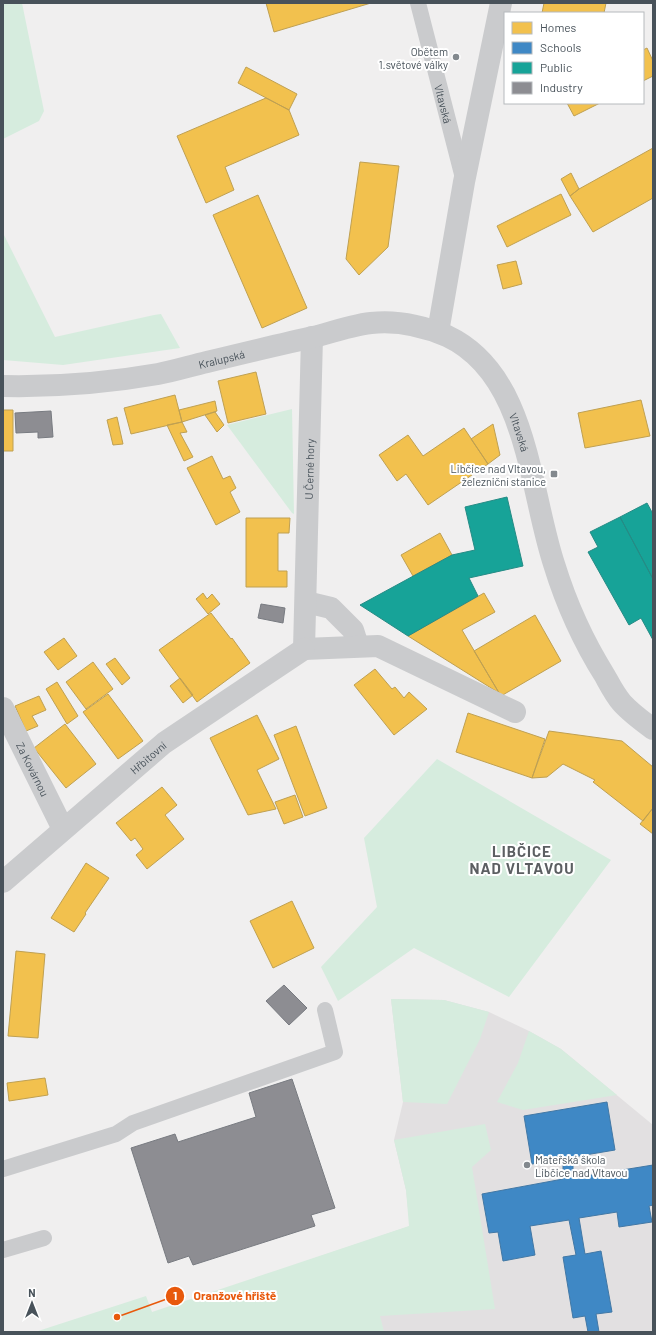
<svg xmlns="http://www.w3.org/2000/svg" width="656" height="1335" viewBox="0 0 656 1335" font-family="Barlow,sans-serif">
  <rect width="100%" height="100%" fill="#f0efef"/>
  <path fill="#e2e0e1" d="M 391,999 L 444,1000 L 489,1012 L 529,1031 L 561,1049 L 653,1125 L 653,1332 L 159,1332 L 152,1313 L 410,1226 L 406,1190 L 394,1140 L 403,1102 Z"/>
  <path fill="#d6ecde" d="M 3,3 L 22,3 L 44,111 L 39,121 L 3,139 Z
    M 3,233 L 55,337 L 154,315 L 161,314 L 180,348 L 63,365 L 3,360 Z
    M 292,409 L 294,514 L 292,513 L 227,425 Z
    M 437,759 L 611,860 L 509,997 L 414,948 L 338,1001 L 321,967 L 377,907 L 364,838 Z
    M 391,999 L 444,1000 L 489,1012 L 480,1039 L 447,1104 L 403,1102 Z
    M 529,1031 L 561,1049 L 617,1095 L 523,1110 L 497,1102 L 518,1063 Z
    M 485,1124 L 491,1150 L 472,1167 L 495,1309 L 380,1316 L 384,1332 L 35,1332 L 146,1296 L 152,1312 L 409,1226 L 406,1190 L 394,1140 Z"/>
  <path fill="#f2c14e" stroke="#bfa052" d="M 266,3 L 371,3 L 274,32 Z
    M 544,3 L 606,3 L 604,13 L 542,13 Z
    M 647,48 L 653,61 L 653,76 L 643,81 L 643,50 Z
    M 246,67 L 297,94 L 289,110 L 238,83 Z
    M 266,98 L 289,110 L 299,135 L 225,167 L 234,190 L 206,203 L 177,136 Z
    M 567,103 L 600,103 L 574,116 Z
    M 653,148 L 653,198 L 593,232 L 570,196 L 579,189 Z
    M 360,162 L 399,166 L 388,247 L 359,275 L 346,259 Z
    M 571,173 L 579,189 L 570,196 L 561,179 Z
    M 561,194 L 571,215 L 507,247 L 497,226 Z
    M 258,195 L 307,308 L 262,328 L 213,215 Z
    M 516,261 L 522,284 L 503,289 L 497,265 Z
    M 256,372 L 266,414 L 228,423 L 218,381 Z
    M 175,395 L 182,422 L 131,434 L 124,408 Z
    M 641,400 L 650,436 L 585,448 L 578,413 Z
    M 215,401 L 217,411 L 182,422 L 179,410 Z
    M 3,410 L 13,410 L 13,451 L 3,451 Z
    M 215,412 L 224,425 L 217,432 L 205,415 Z
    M 117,417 L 123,444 L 113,445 L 107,420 Z
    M 182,422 L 187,432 L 180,433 L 193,457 L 184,461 L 167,425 Z
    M 493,424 L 500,455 L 488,464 L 471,439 Z
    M 464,428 L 488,464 L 428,505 L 406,474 L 397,481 L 379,455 L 408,435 L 423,456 Z
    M 212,456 L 223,479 L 230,476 L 236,488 L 230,492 L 240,512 L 216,525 L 187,468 Z
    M 246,518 L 290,518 L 289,533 L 278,533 L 278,571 L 287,571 L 287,587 L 246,587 Z
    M 440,533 L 452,555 L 413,576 L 401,555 Z
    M 203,593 L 207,599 L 212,594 L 220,604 L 208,614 L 196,599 Z
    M 484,593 L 495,612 L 462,630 L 499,693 L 408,636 Z
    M 211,613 L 231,639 L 232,638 L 250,663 L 197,702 L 159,650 Z
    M 535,615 L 561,661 L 501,696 L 474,651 Z
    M 64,638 L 77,656 L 58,670 L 44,652 Z
    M 115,658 L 130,678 L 122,685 L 106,664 Z
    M 93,662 L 113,689 L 86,709 L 66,682 Z
    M 375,669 L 392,689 L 395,687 L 404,698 L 409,692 L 427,709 L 394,735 L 354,685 Z
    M 180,678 L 193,695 L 183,703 L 170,686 Z
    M 57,682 L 78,716 L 67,724 L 46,689 Z
    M 108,694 L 143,741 L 118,759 L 83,712 Z
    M 39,696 L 46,710 L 32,716 L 38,726 L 26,731 L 15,706 Z
    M 468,713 L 545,739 L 532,778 L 456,752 Z
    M 257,715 L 279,759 L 257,770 L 276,809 L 248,815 L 210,738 Z
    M 65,724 L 96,764 L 66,788 L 34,748 Z
    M 296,726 L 327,808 L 305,816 L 274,735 Z
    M 549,731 L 622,741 L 653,767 L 653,808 L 643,821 L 593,782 L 595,780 L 563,764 L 547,777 L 532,778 Z
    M 162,787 L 177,805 L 165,815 L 184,839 L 147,869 L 136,855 L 143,849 L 135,838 L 131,841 L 116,823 Z
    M 295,795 L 303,817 L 284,824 L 275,802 Z
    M 653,808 L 653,834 L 640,824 Z
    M 86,863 L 109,878 L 85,913 L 86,914 L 74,932 L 51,918 Z
    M 292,901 L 314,948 L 273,968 L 250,921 Z
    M 16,951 L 45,954 L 38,1038 L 8,1036 Z
    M 45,1078 L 48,1095 L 9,1101 L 7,1083 Z"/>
  <path fill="#3f88c5" stroke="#4278a5" d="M 607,1102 L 615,1150 L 573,1157 L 573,1178 L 653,1165 L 653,1205 L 649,1206 L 652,1222 L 619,1227 L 617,1212 L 579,1218 L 585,1254 L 601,1251 L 612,1312 L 596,1314 L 599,1332 L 588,1332 L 585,1316 L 573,1318 L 563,1257 L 576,1255 L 569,1220 L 530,1226 L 535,1255 L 503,1261 L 498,1232 L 489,1233 L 482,1194 L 563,1179 L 563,1159 L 532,1164 L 524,1116 Z"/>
  <path fill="#17a398" stroke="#268b85" d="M 507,497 L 523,566 L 469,578 L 478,596 L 408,636 L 360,605 L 452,555 L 475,550 L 465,507 Z
    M 647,503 L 653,514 L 653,579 L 620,517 Z
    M 620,517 L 653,579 L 653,640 L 641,618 L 629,625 L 588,552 L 598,547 L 590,532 Z"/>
  <path fill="#8d8d92" stroke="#787b81" d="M 51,411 L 53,437 L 38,438 L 38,432 L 16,433 L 15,413 Z
    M 261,604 L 285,608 L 283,623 L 258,618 Z
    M 284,985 L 307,1008 L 289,1025 L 266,1001 Z
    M 292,1079 L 335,1208 L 311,1215 L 315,1226 L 193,1265 L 189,1256 L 168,1263 L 131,1148 L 175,1134 L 178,1142 L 256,1117 L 249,1093 Z"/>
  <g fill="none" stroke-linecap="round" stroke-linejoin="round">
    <g stroke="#cacbcd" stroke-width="16">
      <path id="s1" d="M 418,3 L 463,178"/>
      <path d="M 3,1169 L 116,1134 L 133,1123 L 335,1052 L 325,1010"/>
      <path d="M 3,1250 L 44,1238"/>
    </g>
    <g stroke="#cacbcd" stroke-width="22">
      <path d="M 306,602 L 331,608 L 353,630 L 358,646"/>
      <path id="s2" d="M 304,649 L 312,337"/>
      <path d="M 304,649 L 378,646 L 515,712"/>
      <path id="s3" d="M 3,708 L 63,829"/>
      <path id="s4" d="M 3,882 L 164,743 L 304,649"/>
    </g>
    <g stroke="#cacbcd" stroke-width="22">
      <path d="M 438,332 L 464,182 L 501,3"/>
      <path id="s5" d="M 3,386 C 54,387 107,383 158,374 C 174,371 190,366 207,362 C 244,353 281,344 318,336 C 335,331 353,325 371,323 C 397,320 423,326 447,336 C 528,374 529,488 554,564 C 566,603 583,641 605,676 C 610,685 615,695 622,703 C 631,713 642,721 653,729"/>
    </g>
  </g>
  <g fill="#83898e" stroke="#fff" stroke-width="1.5">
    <circle cx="456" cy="57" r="4"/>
    <rect x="550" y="470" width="8" height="8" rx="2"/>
    <circle cx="527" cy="1165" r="4"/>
  </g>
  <g text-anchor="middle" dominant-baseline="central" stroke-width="4" stroke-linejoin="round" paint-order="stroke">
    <g font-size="11" fill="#48525a" stroke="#fff" text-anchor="end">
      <text x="448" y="51">Obětem<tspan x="448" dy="13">1.světové války</tspan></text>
      <text x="546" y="468">Libčice nad Vltavou,<tspan x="546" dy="13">železniční stanice</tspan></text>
      <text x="535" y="1159" text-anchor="start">Mateřská škola<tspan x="535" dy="13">Libčice nad Vltavou</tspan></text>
    </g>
    <g font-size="11" fill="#48525a" stroke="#fff">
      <text stroke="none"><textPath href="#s1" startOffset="104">Vltavská</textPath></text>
      <text stroke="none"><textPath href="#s5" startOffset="221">Kralupská</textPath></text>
      <text stroke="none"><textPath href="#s5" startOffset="577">Vltavská</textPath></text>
      <text stroke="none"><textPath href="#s2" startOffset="180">U Černé hory</textPath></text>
      <text stroke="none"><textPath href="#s4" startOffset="191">Hřbitovní</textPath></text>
      <text stroke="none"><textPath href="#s3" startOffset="68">Za Kovárnou</textPath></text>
    </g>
    <g font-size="15" font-weight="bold" letter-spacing="1" fill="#5c5f62" stroke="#fff">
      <text x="522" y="851">LIBČICE<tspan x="522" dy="17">NAD VLTAVOU</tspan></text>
    </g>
  </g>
  <path fill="none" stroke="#e8590c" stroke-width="1.5" d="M117 1317L175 1296"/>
  <g fill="#e8590c" stroke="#fff" stroke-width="1.5">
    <circle cx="117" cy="1317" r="4"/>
    <circle cx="175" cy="1296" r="10"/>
  </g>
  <g font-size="12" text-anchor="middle" font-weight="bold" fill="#fff">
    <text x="175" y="1300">1</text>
  </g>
  <g font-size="12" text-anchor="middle" font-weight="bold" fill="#e8590c" stroke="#fff" stroke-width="4" stroke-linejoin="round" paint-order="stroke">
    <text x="235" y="1300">Oranžové hřiště</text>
  </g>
  <rect width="656" height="1335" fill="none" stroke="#48525a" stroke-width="8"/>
  <rect x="504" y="12" width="140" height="92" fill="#ffffff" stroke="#b6babd"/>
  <rect x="512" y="22" width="20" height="12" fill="#f2c14e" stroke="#b6babd"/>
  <text x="540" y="32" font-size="12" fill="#48525a">Homes</text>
  <rect x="512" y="42" width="20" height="12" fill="#3f88c5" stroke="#b6babd"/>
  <text x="540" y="52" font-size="12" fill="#48525a">Schools</text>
  <rect x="512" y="62" width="20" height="12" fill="#17a398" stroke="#b6babd"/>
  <text x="540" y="72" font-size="12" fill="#48525a">Public</text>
  <rect x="512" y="82" width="20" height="12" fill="#8d8d92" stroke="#b6babd"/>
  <text x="540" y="92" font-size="12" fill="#48525a">Industry</text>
  <g transform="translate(32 1303)" stroke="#ffffff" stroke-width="3" paint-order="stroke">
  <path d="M0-3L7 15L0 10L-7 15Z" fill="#48525a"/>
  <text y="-6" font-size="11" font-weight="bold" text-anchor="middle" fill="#48525a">N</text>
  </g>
</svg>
